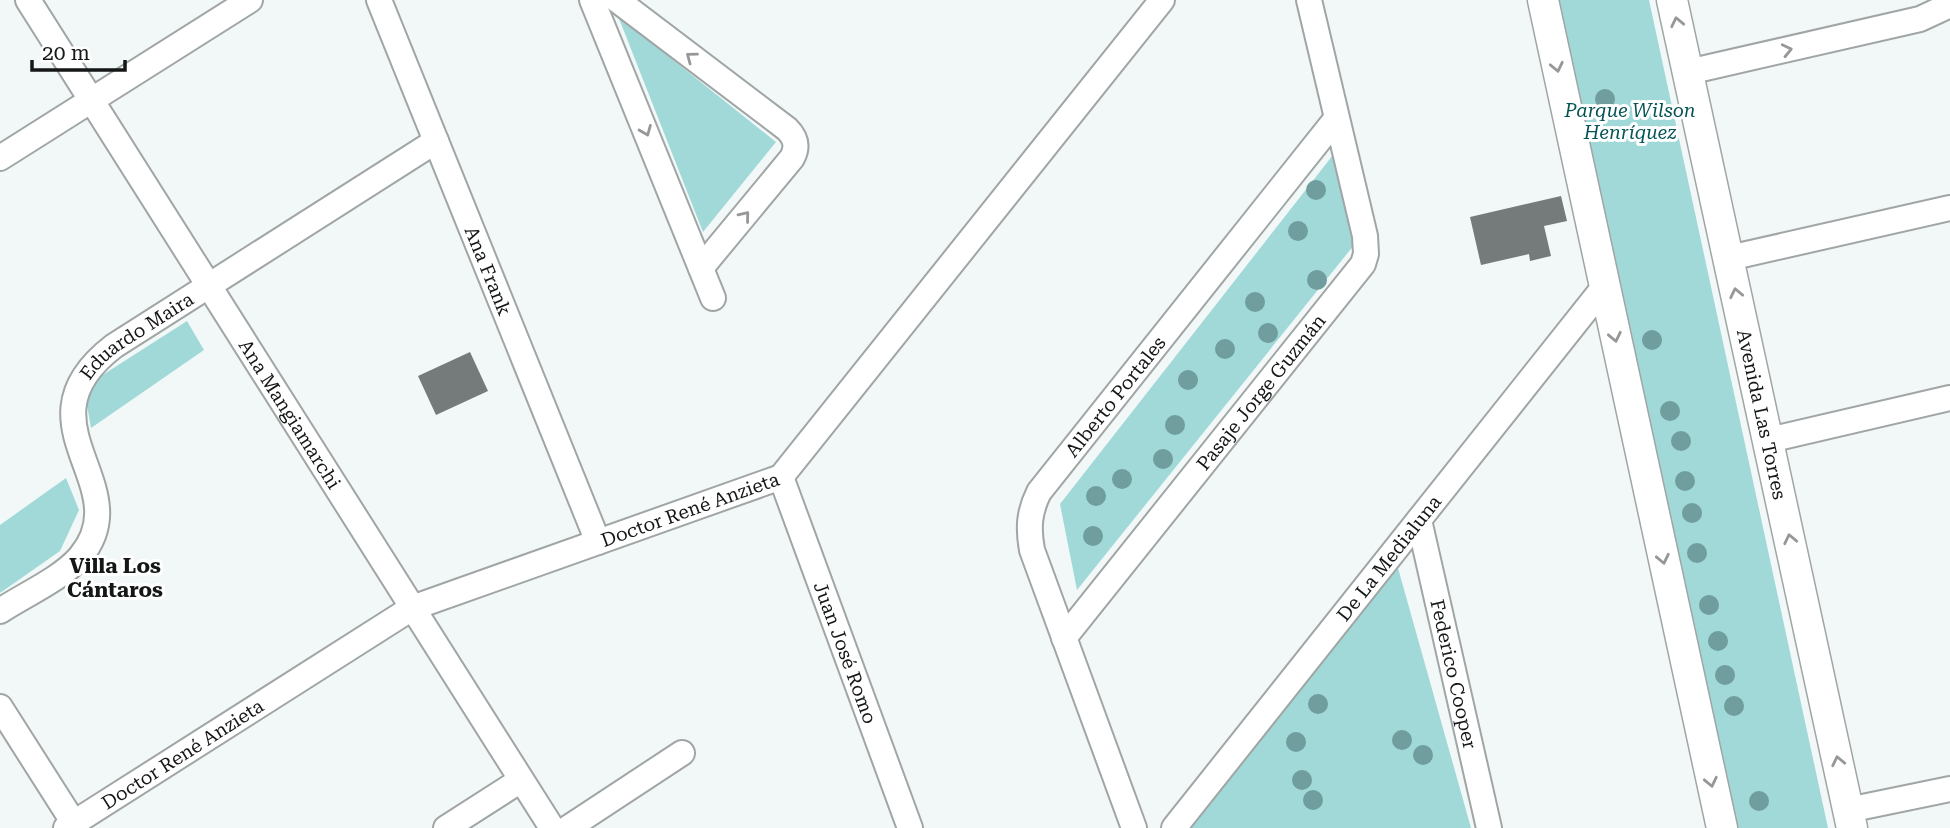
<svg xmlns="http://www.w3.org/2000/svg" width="1950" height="828" viewBox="0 0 1950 828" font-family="'Roboto Serif',serif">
  <rect width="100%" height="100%" fill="#f2f7f7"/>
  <path fill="#a1d9d9" d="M 1558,0 L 1649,0 L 1828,828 L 1738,828 Z
    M 618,16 L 776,142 L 703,232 Z
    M 1333,155 L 1354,245 L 1077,590 L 1060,504 Z
    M 187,321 L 204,350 L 91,428 L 86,399 L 101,376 Z
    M 66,478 L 79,510 L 60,551 L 0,593 L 0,525 Z
    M 1398,568 L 1471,828 L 1190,828 Z"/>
  <path fill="#757a7a" d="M 1561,196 L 1567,221 L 1544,226 L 1551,256 L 1530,261 L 1529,254 L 1481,265 L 1470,217 Z
    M 470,352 L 488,391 L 436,415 L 418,376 Z"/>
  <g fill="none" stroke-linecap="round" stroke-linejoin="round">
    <g stroke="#a0a5a5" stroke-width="28">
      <g id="minor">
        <path id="s1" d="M 28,0 L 552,828"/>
        <path id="s2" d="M 379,0 L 598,542"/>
        <path d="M 592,0 L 713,298"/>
        <path d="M 617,0 L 787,129 C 796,138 798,147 792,158 L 701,268"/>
        <path d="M 1688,72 L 1920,19 L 1950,5"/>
        <path d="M 0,158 L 250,0"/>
        <path d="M 1729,258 L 1950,208"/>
        <path d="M 1769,440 L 1950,398"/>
        <path id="s3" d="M 781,477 L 910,828"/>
        <path id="s4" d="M 1419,520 L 1489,828"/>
        <path id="s5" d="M 0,611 C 24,595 61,579 80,557 C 141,485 12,424 114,346 L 436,141"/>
        <path id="s6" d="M 1064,638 L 1363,264 L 1366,254 L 1365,236 L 1309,0"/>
        <path d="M 0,707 L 77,828"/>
        <path d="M 1848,810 L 1950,789"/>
        <path id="s7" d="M 66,828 L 412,608 L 781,477 L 1162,0"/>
        <path d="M 446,828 L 521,780"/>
        <path d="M 568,828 L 682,753"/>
        <path id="s8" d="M 1134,828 L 1032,550 C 1028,528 1029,512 1039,492 L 1336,119"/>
        <path id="s9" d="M 1174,828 L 1604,287"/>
      </g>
    </g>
    <g stroke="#a0a5a5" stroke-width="33">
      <g id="tertiary">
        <path d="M 1543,0 L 1722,828"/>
        <path id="s10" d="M 1672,0 L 1852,828"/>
      </g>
    </g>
    <use href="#minor" stroke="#fff" stroke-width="24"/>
    <use href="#tertiary" stroke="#fff" stroke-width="30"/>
  </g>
  <g fill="#709d9e">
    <circle cx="1605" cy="99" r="10"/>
    <circle cx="1316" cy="190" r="10"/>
    <circle cx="1298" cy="231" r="10"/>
    <circle cx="1317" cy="280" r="10"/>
    <circle cx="1255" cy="302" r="10"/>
    <circle cx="1268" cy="333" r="10"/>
    <circle cx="1652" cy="340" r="10"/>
    <circle cx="1225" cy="349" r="10"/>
    <circle cx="1188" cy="380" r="10"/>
    <circle cx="1670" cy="411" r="10"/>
    <circle cx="1175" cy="425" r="10"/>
    <circle cx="1681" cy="441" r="10"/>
    <circle cx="1163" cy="459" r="10"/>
    <circle cx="1122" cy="479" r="10"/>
    <circle cx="1685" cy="481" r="10"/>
    <circle cx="1096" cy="496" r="10"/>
    <circle cx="1692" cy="513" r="10"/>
    <circle cx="1093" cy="536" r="10"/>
    <circle cx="1697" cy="553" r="10"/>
    <circle cx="1709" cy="605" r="10"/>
    <circle cx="1718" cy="641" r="10"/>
    <circle cx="1725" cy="675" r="10"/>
    <circle cx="1318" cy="704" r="10"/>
    <circle cx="1734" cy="706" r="10"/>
    <circle cx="1402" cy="740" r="10"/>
    <circle cx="1296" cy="742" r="10"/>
    <circle cx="1423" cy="755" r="10"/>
    <circle cx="1302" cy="780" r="10"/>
    <circle cx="1313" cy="800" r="10"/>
    <circle cx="1759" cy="801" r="10"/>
  </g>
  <defs><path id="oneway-chevron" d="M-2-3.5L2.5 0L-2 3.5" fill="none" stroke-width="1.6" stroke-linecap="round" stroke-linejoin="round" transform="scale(1.75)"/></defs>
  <g stroke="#969797">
    <use href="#oneway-chevron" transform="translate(1677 22) rotate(-102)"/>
    <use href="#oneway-chevron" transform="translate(1787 50) rotate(-13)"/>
    <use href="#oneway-chevron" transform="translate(691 57) rotate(-143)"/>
    <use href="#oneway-chevron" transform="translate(1557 67) rotate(78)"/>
    <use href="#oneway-chevron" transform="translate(646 131) rotate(68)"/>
    <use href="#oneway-chevron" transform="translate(745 216) rotate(-51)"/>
    <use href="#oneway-chevron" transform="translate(1736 293) rotate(-102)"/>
    <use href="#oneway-chevron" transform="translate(1615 337) rotate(78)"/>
    <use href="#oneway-chevron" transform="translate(1790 539) rotate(-102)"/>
    <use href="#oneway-chevron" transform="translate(1663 559) rotate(78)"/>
    <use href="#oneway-chevron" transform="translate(1838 761) rotate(-102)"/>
    <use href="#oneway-chevron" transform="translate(1711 782) rotate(78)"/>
  </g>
  <g text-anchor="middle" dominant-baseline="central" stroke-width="6" stroke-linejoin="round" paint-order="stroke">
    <g font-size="19" font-style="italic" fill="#065455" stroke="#fff">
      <text x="1630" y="110">Parque Wilson<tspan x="1630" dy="22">Henríquez</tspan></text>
    </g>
    <g font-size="19" fill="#151717" stroke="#fff">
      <text stroke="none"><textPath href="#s2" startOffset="292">Ana Frank</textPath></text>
      <text stroke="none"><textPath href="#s5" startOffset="354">Eduardo Maira</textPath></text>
      <text stroke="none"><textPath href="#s6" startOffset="315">Pasaje Jorge Guzmán</textPath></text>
      <text stroke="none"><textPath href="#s8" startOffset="478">Alberto Portales</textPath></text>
      <text stroke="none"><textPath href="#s1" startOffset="490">Ana Mangiamarchi</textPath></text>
      <text stroke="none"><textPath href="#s10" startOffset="424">Avenida Las Torres</textPath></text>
      <text stroke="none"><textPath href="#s7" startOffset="705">Doctor René Anzieta</textPath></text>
      <text stroke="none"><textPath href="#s9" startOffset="345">De La Medialuna</textPath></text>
      <text stroke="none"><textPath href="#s3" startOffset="187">Juan José Romo</textPath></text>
      <text stroke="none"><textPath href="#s4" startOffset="158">Federico Cooper</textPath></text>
      <text stroke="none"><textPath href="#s7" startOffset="138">Doctor René Anzieta</textPath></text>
    </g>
    <g font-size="21" font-weight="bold" fill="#151717" stroke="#fff">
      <text x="115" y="566">Villa Los<tspan x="115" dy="24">Cántaros</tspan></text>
    </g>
  </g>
  <path d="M32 60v10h93v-10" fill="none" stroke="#151717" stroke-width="3.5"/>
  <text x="42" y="60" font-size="21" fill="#151717" stroke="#ffffff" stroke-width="5" paint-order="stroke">20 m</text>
</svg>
